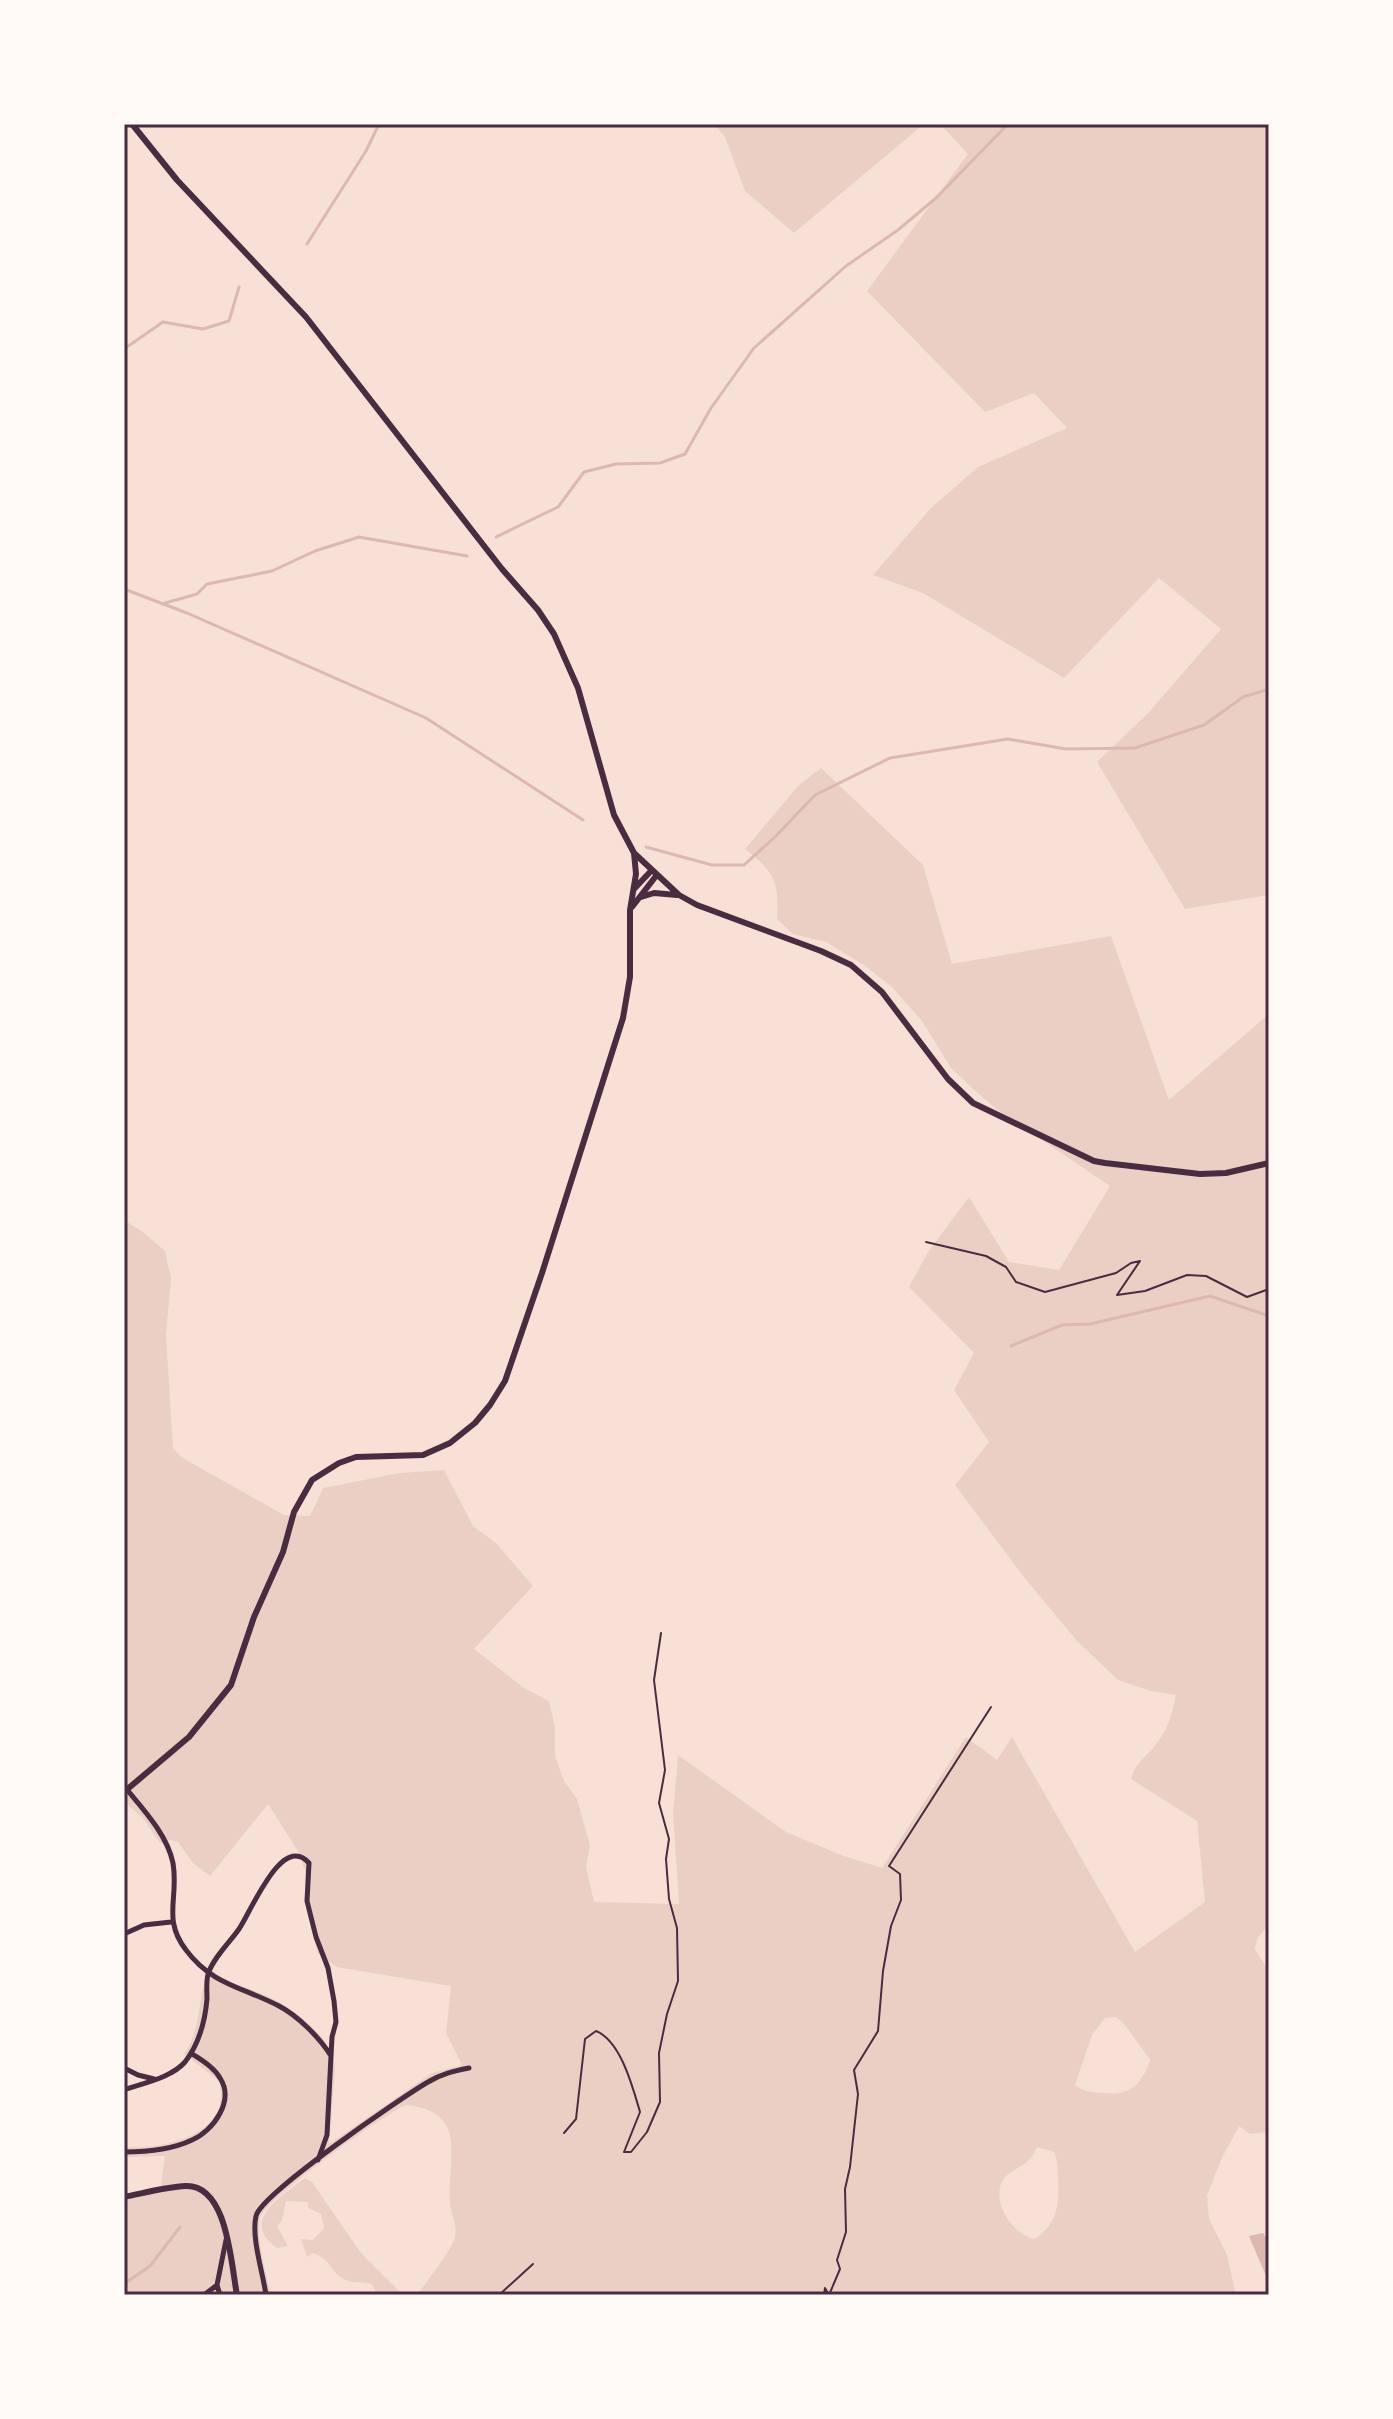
<svg xmlns="http://www.w3.org/2000/svg" width="1393" height="2419" viewBox="0 0 1393 2419" font-family="Poppins,sans-serif">
  <rect width="100%" height="100%" fill="#f7e1d7"/>
  <path fill="#ebcfc5" fill-rule="evenodd" d="M 714,124 L 924,124 L 794,233 L 745,191 L 725,137 Z
    M 940,124 L 1269,124 L 1269,895 L 1185,909 L 1097,762 L 1149,712 L 1221,629 L 1159,578 L 1064,678 L 923,593 L 873,575 L 931,508 L 978,467 L 1067,428 L 1034,393 L 985,412 L 867,291 L 968,154 Z
    M 821,768 L 923,865 L 952,964 L 1111,936 L 1169,1100 L 1269,1014 L 1269,1924 L 1257,1939 L 1255,1949 L 1269,1972 L 1269,2132 L 1250,2134 L 1239,2126 L 1222,2158 L 1207,2195 L 1209,2219 L 1227,2255 L 1236,2295 L 422,2295 L 419,2293 C 430,2276 446,2258 454,2240 C 459,2228 451,2216 450,2203 C 446,2160 471,2112 406,2105 C 385,2113 268,2198 261,2216 C 254,2232 267,2277 271,2295 L 124,2295 L 124,2197 L 160,2191 L 165,2156 L 124,2157 L 124,2147 C 162,2150 234,2135 219,2081 L 184,2054 C 204,2026 195,1997 211,1969 C 228,1985 249,1987 269,1997 C 294,2009 335,2039 335,2069 L 329,2144 L 432,2073 L 462,2065 L 446,2033 L 451,1986 L 337,1967 L 318,1954 L 306,1904 L 305,1870 L 298,1851 L 268,1804 L 210,1876 L 193,1863 L 178,1842 L 170,1840 L 160,1843 L 142,1817 L 124,1802 L 124,1220 L 143,1232 L 165,1251 L 171,1278 L 166,1335 L 173,1448 L 181,1457 L 284,1515 L 310,1516 L 323,1488 L 400,1473 L 444,1470 L 473,1526 L 496,1543 L 533,1586 L 474,1649 L 524,1688 L 549,1701 L 555,1727 L 555,1756 L 564,1781 L 577,1799 L 590,1845 L 586,1867 L 594,1902 L 679,1904 L 673,1814 L 678,1755 L 786,1832 L 841,1855 L 882,1868 L 966,1737 L 997,1760 L 1012,1737 L 1135,1952 L 1205,1902 L 1197,1821 L 1131,1779 C 1135,1764 1143,1759 1153,1748 C 1167,1732 1172,1715 1176,1695 L 1151,1691 L 1118,1680 L 1077,1641 L 1023,1576 L 955,1485 L 989,1442 L 954,1390 L 974,1353 L 909,1287 L 928,1252 L 969,1197 L 1009,1262 L 1059,1270 L 1110,1186 L 996,1109 L 971,1087 L 951,1068 L 922,1021 L 892,987 L 864,965 L 826,942 L 793,934 L 777,919 C 779,882 775,872 745,849 L 799,785 ZM 1116,2017 L 1125,2025 L 1150,2060 C 1143,2082 1131,2096 1107,2093 C 1094,2092 1086,2093 1075,2085 L 1092,2035 L 1105,2018 ZM 1037,2147 L 1054,2152 C 1058,2161 1057,2168 1058,2177 C 1059,2203 1059,2222 1035,2239 C 1014,2235 993,2206 1001,2184 C 1008,2166 1028,2171 1037,2147 Z
    M 305,2178 L 312,2182 L 361,2253 L 403,2295 L 376,2295 L 373,2285 C 363,2280 352,2285 342,2278 C 330,2270 330,2259 313,2253 L 307,2257 L 301,2239 L 313,2240 L 324,2228 L 321,2214 L 308,2208 L 308,2202 L 286,2201 L 282,2220 L 277,2226 L 288,2246 L 277,2248 C 238,2221 283,2195 305,2178 Z"/>
  <path fill="#dcb8b0" d="M 1263,2233 L 1269,2242 L 1269,2283 L 1249,2236 Z"/>
  <g fill="none" stroke-linecap="round" stroke-linejoin="round">
    <path stroke="#dcb8b0" stroke-width="3" d="M 307,244 L 366,151 L 379,124
      M 124,349 L 163,322 L 203,329 L 229,321 L 239,287
      M 496,537 L 558,507 L 584,472 L 616,464 L 660,463 L 685,454 L 711,408 L 754,348 L 846,266 L 898,230 L 936,198 L 1008,124
      M 124,589 L 187,613 L 426,718 L 583,820
      M 165,603 L 197,594 L 207,584 L 272,571 L 315,551 L 359,537 L 467,556
      M 646,847 L 712,865 L 744,865 L 776,836 L 815,795 L 890,758 L 1008,739 L 1066,749 L 1135,748 L 1204,725 L 1243,697 L 1269,689
      M 1011,1346 L 1062,1325 L 1090,1324 L 1210,1296 L 1269,1316
      M 124,2284 L 150,2266 L 180,2227"/>
    <path stroke="#4a2c40" stroke-width="2" d="M 926,1242 L 986,1256 L 1006,1267 L 1016,1282 L 1045,1292 L 1116,1273 L 1131,1263 L 1140,1261 L 1117,1295 L 1145,1291 L 1187,1275 L 1206,1276 L 1247,1297 L 1269,1289
      M 564,2133 L 576,2119 L 585,2039 L 596,2031 C 621,2041 633,2088 640,2112 L 624,2152 L 631,2152 L 647,2132 L 660,2102 L 659,2053 L 667,2014 L 678,1981 L 677,1928 L 669,1899 L 666,1859 L 669,1839 L 659,1803 L 665,1770 L 654,1680 L 661,1633
      M 499,2295 L 533,2264
      M 813,2295 L 815,2295
      M 824,2295 L 825,2288 L 829,2295 L 840,2269 L 837,2260 L 846,2232 L 845,2189 L 850,2167 L 858,2094 L 854,2070 L 878,2031 L 883,1971 L 891,1926 L 901,1900 L 900,1874 L 889,1866 L 991,1707"/>
    <path stroke="#4a2c40" stroke-width="5" d="M 124,1786 C 142,1808 167,1834 173,1863 C 179,1898 162,1919 186,1950 C 212,1985 243,1987 279,2006 C 298,2016 320,2038 331,2056 L 327,2135 L 318,2160
      M 124,1934 L 144,1925 L 171,1922
      M 124,2068 L 138,2075 L 154,2079
      M 124,2090 C 143,2083 171,2078 185,2062 C 199,2044 205,2022 207,1999 C 207,1992 206,1982 208,1974 C 213,1958 230,1942 239,1929 C 251,1912 282,1832 309,1863 L 307,1901 L 316,1937 L 328,1968 L 334,2001 L 336,2022 L 332,2037 L 331,2056
      M 124,2152 C 147,2152 171,2150 192,2140 C 213,2131 235,2101 220,2078 C 214,2067 201,2060 191,2053
      M 204,2295 L 217,2285
      M 220,2295 L 217,2285 L 226,2240
      M 266,2295 C 263,2273 251,2237 256,2216 C 261,2194 402,2097 428,2082 C 441,2074 454,2071 469,2068"/>
    <path stroke="#4a2c40" stroke-width="6" d="M 634,853 L 679,895 L 697,905 L 821,951 L 851,965 L 882,992 L 948,1079 L 973,1103 L 1094,1161 L 1105,1163 L 1200,1174 L 1226,1173 L 1269,1163
      M 634,889 L 651,871
      M 641,897 L 654,893 L 677,895
      M 632,907 L 656,876
      M 124,1792 L 189,1737 L 231,1685 L 254,1617 L 283,1552 L 294,1512 L 312,1480 L 339,1463 L 356,1457 L 423,1455 L 450,1443 L 475,1423 L 490,1405 L 505,1381 L 542,1273 L 623,1018 L 630,977 L 630,910 L 636,874 L 634,853 L 614,815 L 578,688 L 554,634 L 538,610 L 502,569 L 306,317 L 177,180 L 132,124
      M 124,2197 C 144,2193 165,2187 186,2186 C 228,2185 231,2265 237,2295"/>
  </g>
  <rect width="1393" height="2419" fill="none" stroke="#fffaf5" stroke-width="252"/>
  <rect x="126" y="126" width="1141" height="2167" fill="none" stroke="#4a2c40" stroke-width="3"/>
</svg>
